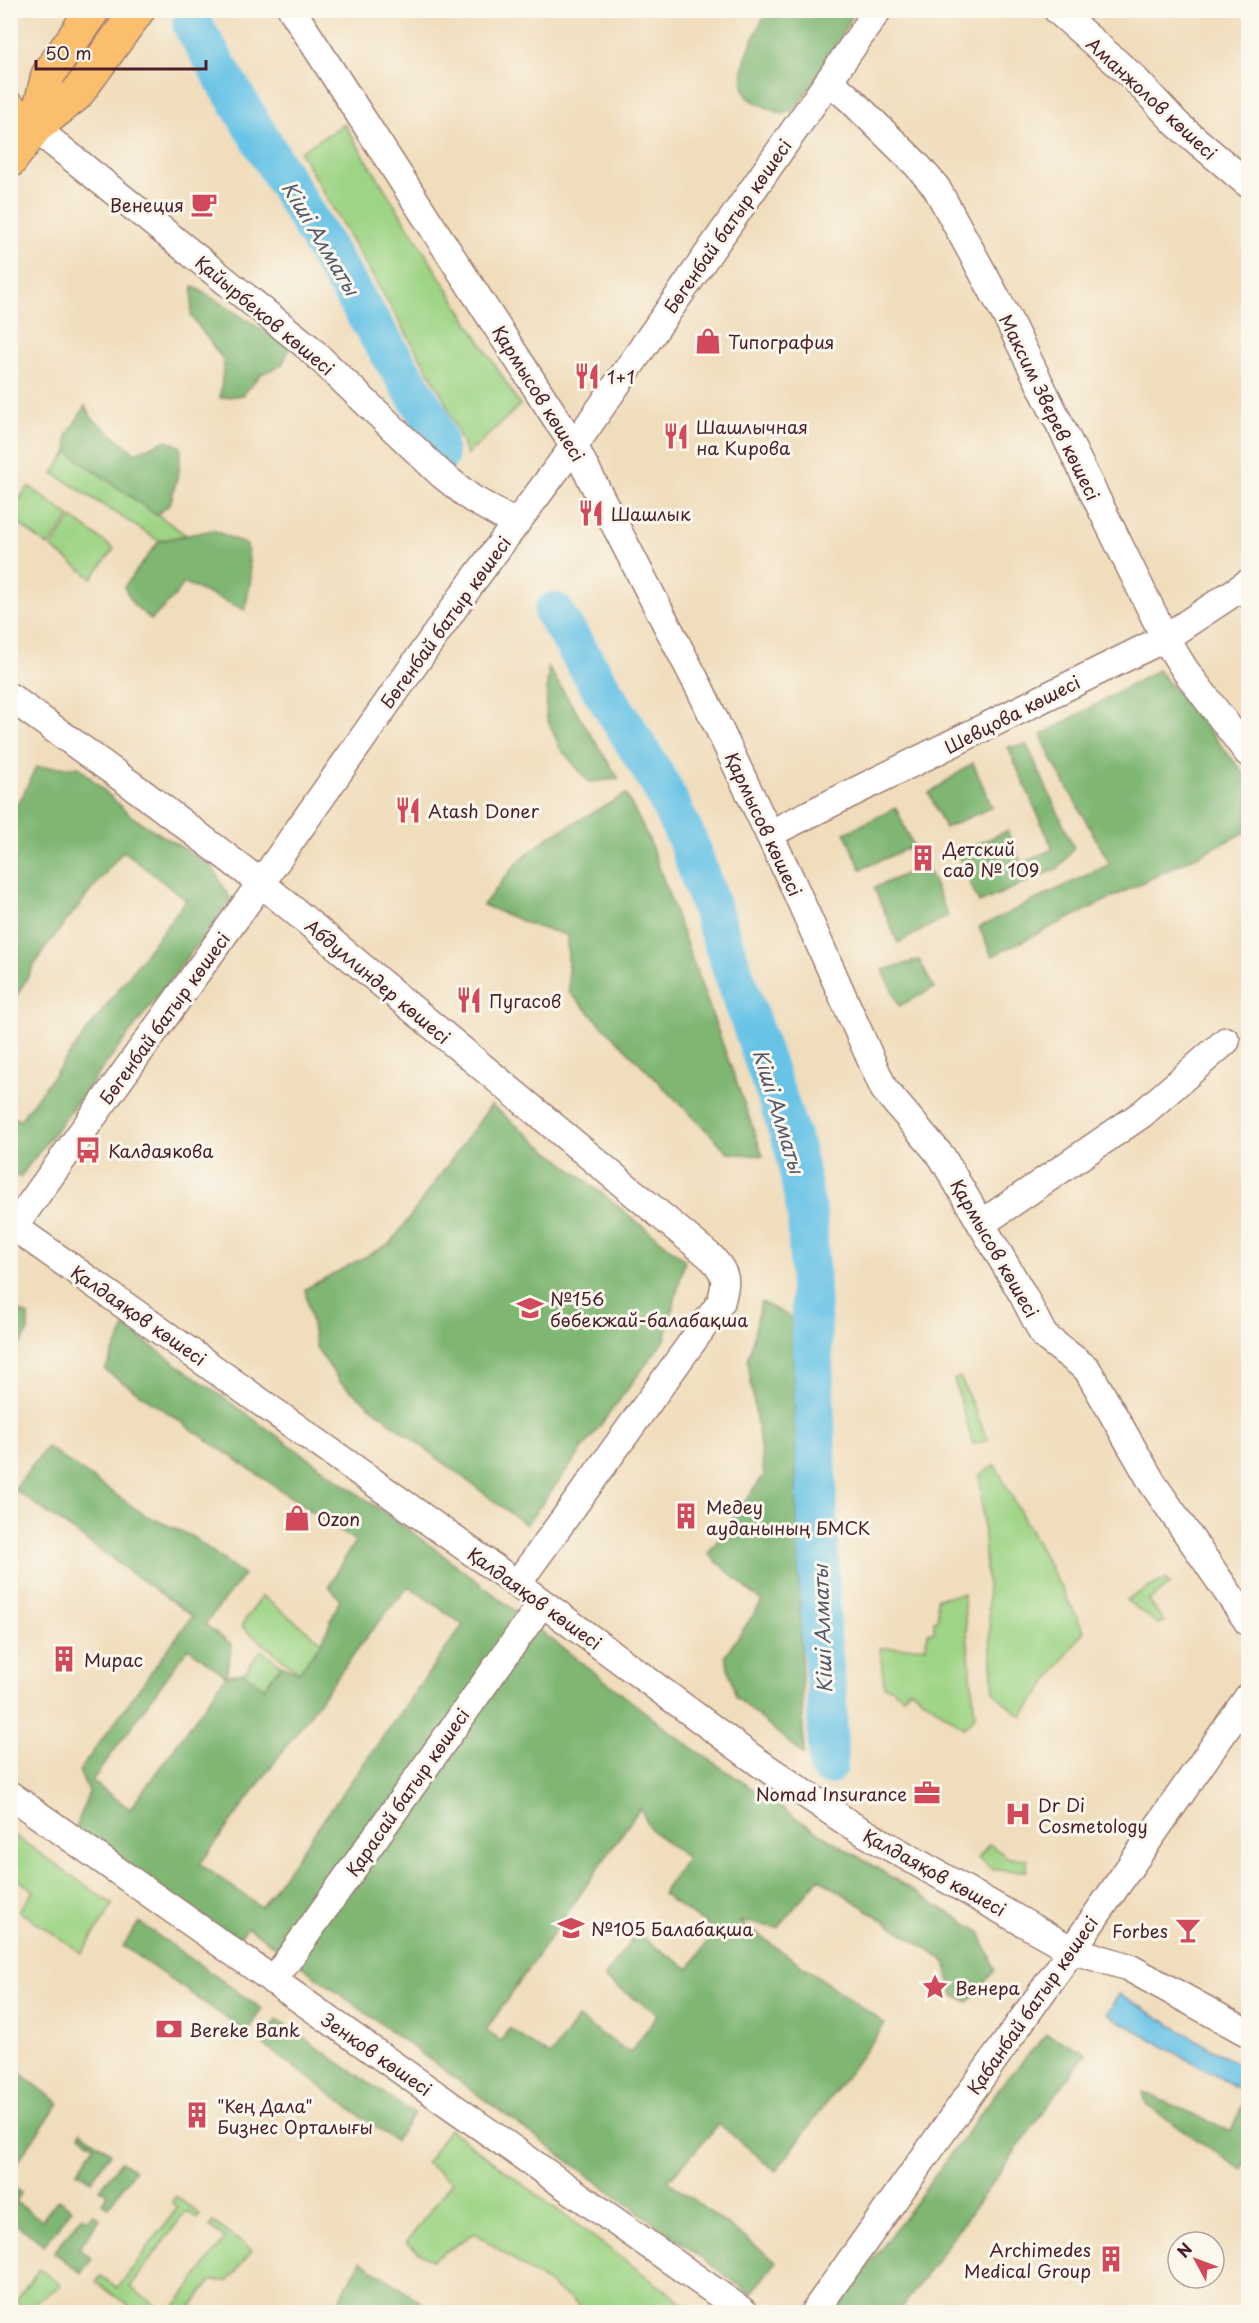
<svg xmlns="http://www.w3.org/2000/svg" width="1259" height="2323" viewBox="0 0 1259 2323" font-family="'Playpen Sans',sans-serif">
  <rect width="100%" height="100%" fill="#fbf7ec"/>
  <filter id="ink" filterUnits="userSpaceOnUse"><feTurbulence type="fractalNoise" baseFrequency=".0167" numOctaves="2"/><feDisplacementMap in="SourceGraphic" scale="12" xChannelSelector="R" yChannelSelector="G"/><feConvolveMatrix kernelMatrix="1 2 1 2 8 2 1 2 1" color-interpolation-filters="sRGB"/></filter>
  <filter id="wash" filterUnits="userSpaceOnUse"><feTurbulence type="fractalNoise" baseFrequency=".008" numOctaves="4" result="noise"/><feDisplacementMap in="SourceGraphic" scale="24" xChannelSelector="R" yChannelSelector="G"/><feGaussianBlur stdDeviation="1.35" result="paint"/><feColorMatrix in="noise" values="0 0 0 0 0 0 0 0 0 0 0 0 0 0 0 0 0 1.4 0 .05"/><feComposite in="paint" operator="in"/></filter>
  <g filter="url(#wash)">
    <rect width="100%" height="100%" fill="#f0ddbc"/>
    <path fill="#9ed485" stroke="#747a58" stroke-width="1.5" d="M 344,124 L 520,405 L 467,455 L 443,396 L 300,152 Z
      M 68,452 L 186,535 L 159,541 L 53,473 Z
      M 29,486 L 70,517 L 48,546 L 11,518 L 11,510 Z
      M 72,518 L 114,549 L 92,578 L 51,547 Z
      M 960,1377 L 988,1440 L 973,1444 L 954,1380 Z
      M 995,1465 L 1084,1631 L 1022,1717 L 994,1693 L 980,1475 Z
      M 1165,1579 L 1170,1584 L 1149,1600 L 1164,1622 L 1158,1624 L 1126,1600 Z
      M 963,1594 L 975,1716 L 964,1728 L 910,1689 L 903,1697 L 891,1688 L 884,1686 L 880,1648 L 926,1647 L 927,1633 L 934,1632 L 934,1621 L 938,1620 L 937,1598 Z
      M 262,1596 L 322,1642 L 299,1672 L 241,1626 Z
      M 261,1650 L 281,1665 L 264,1688 L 244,1673 Z
      M 11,1833 L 113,1905 L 82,1953 L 19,1911 L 34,1891 L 11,1874 Z
      M 989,1844 L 1009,1858 L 1027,1859 L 1027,1871 L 993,1870 L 978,1858 Z
      M 449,2129 L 694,2312 L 589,2312 L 475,2233 L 432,2260 L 406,2243 L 452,2182 L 426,2163 Z
      M 176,2196 L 200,2215 L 198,2219 L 186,2211 L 130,2287 L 165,2312 L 137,2312 L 96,2282 L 101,2276 L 118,2288 L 178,2207 L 172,2202 Z
      M 213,2222 L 252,2250 L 229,2281 L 211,2281 L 187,2312 L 171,2312 L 225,2239 L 209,2227 Z
      M 39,2269 L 61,2285 L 27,2309 L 16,2301 Z"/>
    <path fill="#7eb672" stroke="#646a4e" stroke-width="1.5" fill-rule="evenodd" d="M 767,11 L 855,11 L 820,73 L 794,110 L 783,114 C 774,110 757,105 749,98 C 730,78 757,30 767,11 Z
      M 193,286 L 290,347 L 282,365 L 261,374 L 243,395 L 220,398 L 224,361 L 191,316 Z
      M 85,406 L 92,418 L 135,453 L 167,440 L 181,447 L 179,470 L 170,504 L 156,515 L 68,452 L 67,436 Z
      M 213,530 L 247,545 L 251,578 L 245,610 L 184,583 L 173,598 L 151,620 L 133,604 L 124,587 L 159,541 Z
      M 548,667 L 619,779 L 589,782 L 560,748 L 546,716 Z
      M 1158,670 L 1248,778 L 1248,831 L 992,956 L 979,927 L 1110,864 L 1054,764 L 1041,735 Z
      M 1027,745 L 1074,848 L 1059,868 L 979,903 L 957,853 L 1007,831 L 1022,863 L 1053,849 L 1008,747 Z
      M 973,763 L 992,807 L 945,828 L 929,793 Z
      M 36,767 L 79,767 L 132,817 L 212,866 L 231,900 L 20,1177 L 11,1175 L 11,1116 L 20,1120 L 186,900 L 123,851 L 44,949 L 11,1005 L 11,811 L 22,797 Z
      M 626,794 L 648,837 L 763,1156 L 729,1153 L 569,992 L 567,935 L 534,926 L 483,905 L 517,863 L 547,838 Z
      M 896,808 L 913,846 L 861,869 L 845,833 Z
      M 926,865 L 948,916 L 898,943 L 874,888 Z
      M 919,960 L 934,988 L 899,1006 L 883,970 Z
      M 491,1105 L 685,1260 L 665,1339 L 526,1525 L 395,1426 L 340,1382 L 316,1347 L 305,1289 L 391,1243 Z
      M 761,1302 L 792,1318 L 804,1755 L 736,1697 L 725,1656 L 762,1602 L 708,1554 L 764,1475 L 748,1361 Z
      M 11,1308 L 28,1315 L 28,1333 L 11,1356 Z
      M 125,1327 L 438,1551 L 685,1743 L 802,1822 L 980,1932 L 995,1970 L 968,2002 L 953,1994 L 945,1961 L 819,1878 L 778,1928 L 739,1921 L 885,2024 L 776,2171 L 719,2124 L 668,2181 L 776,2261 L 751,2294 L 248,1927 L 236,1941 L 75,1830 L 89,1792 L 79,1771 L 192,1616 L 14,1489 L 47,1447 L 145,1515 L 191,1536 L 244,1575 L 205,1624 L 232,1645 L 226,1675 L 244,1673 L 264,1688 L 281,1665 L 299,1672 L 322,1642 L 340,1599 L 329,1586 L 355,1541 L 105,1370 ZM 409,1586 L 463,1625 L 261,1907 L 200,1864 L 370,1632 ZM 188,1648 L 226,1676 L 130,1809 L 92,1781 ZM 640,1808 L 651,1830 L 687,1858 L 662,1894 L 715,1931 L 689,1969 L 636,1934 L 604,1978 L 658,2014 L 630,2053 L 578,2018 L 550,2056 L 509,2028 L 501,2041 L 486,2030 Z
      M 139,1922 L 262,2009 L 246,2032 L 123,1946 Z
      M 277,2020 L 414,2114 L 395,2141 L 261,2043 Z
      M 1047,2034 L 1086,2053 L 899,2312 L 840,2312 L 839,2306 L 1007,2078 Z
      M 11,2066 L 59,2103 L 11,2171 Z
      M 1143,2092 L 1231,2131 L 1243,2104 L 1248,2108 L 1248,2160 L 1242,2170 L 1146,2105 Z
      M 81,2131 L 111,2153 L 91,2181 L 77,2172 L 95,2146 L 80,2135 Z
      M 121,2161 L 135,2170 L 108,2207 L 102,2203 L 108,2194 L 100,2189 Z
      M 11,2186 L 21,2193 L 16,2202 L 42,2220 L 58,2199 L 72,2209 L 44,2245 L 11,2220 Z
      M 94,2214 L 100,2219 L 79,2248 L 92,2258 L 81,2273 L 54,2252 L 82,2216 L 88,2220 Z
      M 361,2261 L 435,2312 L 332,2312 Z"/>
    <path fill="#68c3e6" stroke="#597188" stroke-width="1.5" d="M 1119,1994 L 1248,2070 L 1248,2094 L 1107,2014 Z"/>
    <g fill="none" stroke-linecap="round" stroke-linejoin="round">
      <path stroke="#68c3e6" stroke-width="40" d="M 192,24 L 340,273 L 427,413 L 436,437 L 438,457
        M 554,612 L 658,780 L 687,839 L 794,1147 L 807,1214 L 814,1385 L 821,1637 L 827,1693 L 828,1765"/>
    </g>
  </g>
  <g filter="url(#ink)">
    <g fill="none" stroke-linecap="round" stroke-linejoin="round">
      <g stroke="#9d7e74" stroke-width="30">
        <path id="minor" d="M 292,10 L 574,446 L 700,689 L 791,880 L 884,1089 L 942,1157 L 1023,1295 L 1044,1336 L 1087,1369 L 1153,1484 L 1248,1622
          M 1057,10 L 1133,77 L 1178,125 L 1248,184
          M 829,81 L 850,99 L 916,164 L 936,187 L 1008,319 L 1165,638 L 1185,670 L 1248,753
          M 35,128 L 308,347 L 441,474 L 471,498 L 516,524
          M 10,697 L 140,791 L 261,883 L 712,1258 C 727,1274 727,1281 721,1302 L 517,1584
          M 769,834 L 1165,638 L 1248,583
          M 10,1224 L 517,1584 L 758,1762 L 851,1825 L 1072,1950 L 1128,1967 L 1248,2033
          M 981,1224 L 1142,1114 L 1226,1041
          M 10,1232 L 261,883 L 473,581 L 574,446 L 878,10
          M 10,1795 L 744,2312
          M 273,1981 L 542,1603
          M 814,2312 L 1072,1950 L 1248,1697"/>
      </g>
      <g stroke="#9d7e74" stroke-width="36">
        <path id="major" d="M 10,109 L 35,128
          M 35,128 L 48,75 L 93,10
          M 10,161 L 35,128 L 76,95 L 138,10"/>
      </g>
      <use href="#minor" stroke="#fff" stroke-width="27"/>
      <use href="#major" stroke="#fabe6d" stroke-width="33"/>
    </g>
  </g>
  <defs>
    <g id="cafe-bare" transform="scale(2.07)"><path d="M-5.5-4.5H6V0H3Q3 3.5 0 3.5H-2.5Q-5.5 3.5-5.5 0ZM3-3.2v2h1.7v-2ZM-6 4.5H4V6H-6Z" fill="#d1495b" stroke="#fbf7ec" stroke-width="2.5" paint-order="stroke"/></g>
    <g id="shop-bare" transform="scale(2.07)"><path d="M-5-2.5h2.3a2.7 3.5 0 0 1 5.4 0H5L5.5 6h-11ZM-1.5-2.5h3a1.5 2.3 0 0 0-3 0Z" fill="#d1495b" stroke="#fbf7ec" stroke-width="2.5" paint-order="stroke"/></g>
    <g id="restaurant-bare" transform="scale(2.07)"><path d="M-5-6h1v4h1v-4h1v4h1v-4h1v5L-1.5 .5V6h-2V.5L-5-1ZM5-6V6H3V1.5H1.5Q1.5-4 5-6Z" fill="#d1495b" stroke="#fbf7ec" stroke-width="2.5" paint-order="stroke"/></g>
    <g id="building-bare" transform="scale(2.07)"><path d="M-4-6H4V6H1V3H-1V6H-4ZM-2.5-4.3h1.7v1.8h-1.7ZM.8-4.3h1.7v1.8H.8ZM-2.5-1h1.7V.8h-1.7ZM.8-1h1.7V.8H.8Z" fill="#d1495b" stroke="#fbf7ec" stroke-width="2.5" paint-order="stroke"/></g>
    <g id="bus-bare" transform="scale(2.07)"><path d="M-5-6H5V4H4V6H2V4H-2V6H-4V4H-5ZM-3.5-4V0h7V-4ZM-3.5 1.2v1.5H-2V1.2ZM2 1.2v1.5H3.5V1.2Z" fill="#d1495b" stroke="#fbf7ec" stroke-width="2.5" paint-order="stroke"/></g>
    <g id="school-bare" transform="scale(2.07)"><path d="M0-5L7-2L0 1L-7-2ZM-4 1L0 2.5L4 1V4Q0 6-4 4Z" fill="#d1495b" stroke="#fbf7ec" stroke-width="2.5" paint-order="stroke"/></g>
    <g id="office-bare" transform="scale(2.07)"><path d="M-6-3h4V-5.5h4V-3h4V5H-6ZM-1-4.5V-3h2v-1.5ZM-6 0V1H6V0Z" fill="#d1495b" stroke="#fbf7ec" stroke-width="2.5" paint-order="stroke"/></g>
    <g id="hospital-bare" transform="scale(2.07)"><path d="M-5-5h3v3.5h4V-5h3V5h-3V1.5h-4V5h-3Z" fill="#d1495b" stroke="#fbf7ec" stroke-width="2.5" paint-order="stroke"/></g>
    <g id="bar-bare" transform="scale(2.07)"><path d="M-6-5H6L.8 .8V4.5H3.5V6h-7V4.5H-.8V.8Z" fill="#d1495b" stroke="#fbf7ec" stroke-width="2.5" paint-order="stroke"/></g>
    <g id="sight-bare" transform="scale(2.07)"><path d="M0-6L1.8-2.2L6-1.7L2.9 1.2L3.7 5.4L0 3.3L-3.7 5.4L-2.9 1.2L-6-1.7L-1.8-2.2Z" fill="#d1495b" stroke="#fbf7ec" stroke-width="2.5" paint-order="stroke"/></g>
    <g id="bank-bare" transform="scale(2.07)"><path d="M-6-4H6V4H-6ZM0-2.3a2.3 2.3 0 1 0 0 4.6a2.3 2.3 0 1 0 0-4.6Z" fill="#d1495b" stroke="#fbf7ec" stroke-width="2.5" paint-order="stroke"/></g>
  </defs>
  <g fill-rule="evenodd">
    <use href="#cafe-bare" x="204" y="204"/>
    <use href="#shop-bare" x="708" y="341"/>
    <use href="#restaurant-bare" x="587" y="376"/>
    <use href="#restaurant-bare" x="676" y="436"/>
    <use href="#restaurant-bare" x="591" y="513"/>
    <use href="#restaurant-bare" x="408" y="810"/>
    <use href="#building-bare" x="923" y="858"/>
    <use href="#restaurant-bare" x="469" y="1000"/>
    <use href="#bus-bare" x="88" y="1150"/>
    <use href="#school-bare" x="530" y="1308"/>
    <use href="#building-bare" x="686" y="1516"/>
    <use href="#shop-bare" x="297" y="1518"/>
    <use href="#building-bare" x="64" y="1659"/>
    <use href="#office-bare" x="927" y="1793"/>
    <use href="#hospital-bare" x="1018" y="1814"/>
    <use href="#school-bare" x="571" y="1928"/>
    <use href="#bar-bare" x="1188" y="1930"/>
    <use href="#sight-bare" x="935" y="1987"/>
    <use href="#bank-bare" x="169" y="2029"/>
    <use href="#building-bare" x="197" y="2115"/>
    <use href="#building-bare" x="1111" y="2259"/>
  </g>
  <g text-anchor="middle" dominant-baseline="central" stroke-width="6" stroke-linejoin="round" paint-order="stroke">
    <g font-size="18" fill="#4a1f2b" stroke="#fbf7ec">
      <text transform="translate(1152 98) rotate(43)">Аманжолов көшесі</text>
      <text transform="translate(727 226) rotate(-55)">Бөгенбай батыр көшесі</text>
      <text transform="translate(265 315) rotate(40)">Қайырбеков көшесі</text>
      <text transform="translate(539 393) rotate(58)">Қармысов көшесі</text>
      <text transform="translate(1050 407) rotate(64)">Максим Зверев көшесі</text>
      <text transform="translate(445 622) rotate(-54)">Бөгенбай батыр көшесі</text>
      <text transform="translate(1012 714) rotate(-27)">Шевцова көшесі</text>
      <text transform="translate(764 824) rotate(65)">Қармысов көшесі</text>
      <text transform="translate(378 981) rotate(40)">Абдуллиндер көшесі</text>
      <text transform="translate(164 1018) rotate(-54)">Бөгенбай батыр көшесі</text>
      <text transform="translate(995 1248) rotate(60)">Қармысов көшесі</text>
      <text transform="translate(139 1315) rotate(35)">Қалдаяқов көшесі</text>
      <text transform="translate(535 1598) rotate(36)">Қалдаяқов көшесі</text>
      <text transform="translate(407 1792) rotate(-55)">Қарасай батыр көшесі</text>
      <text transform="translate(935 1872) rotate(29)">Қалдаяқов көшесі</text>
      <text transform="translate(1032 2005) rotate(-55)">Қабанбай батыр көшесі</text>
      <text transform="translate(377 2054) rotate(35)">Зенков көшесі</text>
    </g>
    <g font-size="18" fill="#4a1f2b" stroke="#fbf7ec" text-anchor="start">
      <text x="184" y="204" text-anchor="end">Венеция</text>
      <text x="728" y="341">Типография</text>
      <text x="607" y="376">1+1</text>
      <text x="696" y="426">Шашлычная<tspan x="696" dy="21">на Кирова</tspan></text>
      <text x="611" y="513">Шашлык</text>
      <text x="428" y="810">Atash Doner</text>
      <text x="943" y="848">Детский<tspan x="943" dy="21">сад № 109</tspan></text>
      <text x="489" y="1000">Пугасов</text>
      <text x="108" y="1150">Калдаякова</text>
      <text x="550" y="1298">№156<tspan x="550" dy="21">бөбекжай-балабақша</tspan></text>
      <text x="706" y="1506">Медеу<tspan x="706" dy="21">ауданының БМСК</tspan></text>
      <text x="317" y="1518">Ozon</text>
      <text x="84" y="1659">Мирас</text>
      <text x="907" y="1793" text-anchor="end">Nomad Insurance</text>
      <text x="1038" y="1804">Dr Di<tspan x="1038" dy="21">Cosmetology</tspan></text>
      <text x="591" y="1928">№105 Балабақша</text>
      <text x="1168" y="1930" text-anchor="end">Forbes</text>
      <text x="955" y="1987">Венера</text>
      <text x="189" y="2029">Bereke Bank</text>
      <text x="217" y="2105">"Кең Дала"<tspan x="217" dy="21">Бизнес Орталығы</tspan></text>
      <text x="1091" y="2249" text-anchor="end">Archimedes<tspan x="1091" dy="21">Medical Group</tspan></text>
    </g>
    <g font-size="20" font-style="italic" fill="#54586c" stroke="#fbf7ec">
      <text transform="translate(321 238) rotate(59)">Кіші Алматы</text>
      <text transform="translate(779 1111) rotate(73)">Кіші Алматы</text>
      <text transform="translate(822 1629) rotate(-92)">Кіші Алматы</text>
    </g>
  </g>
  <rect width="1259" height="2323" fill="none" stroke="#fbf7ec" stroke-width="36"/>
  <g transform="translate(1196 2260) rotate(311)"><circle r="28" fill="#fbf7ec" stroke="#b4a19f" stroke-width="1.5"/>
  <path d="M0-4.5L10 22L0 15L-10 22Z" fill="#d1495b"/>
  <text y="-9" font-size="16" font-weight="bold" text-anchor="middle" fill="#4a1f2b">N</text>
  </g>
  <path d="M36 60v9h170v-9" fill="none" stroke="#4a1f2b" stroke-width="3"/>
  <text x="45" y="60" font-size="18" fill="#4a1f2b" stroke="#fbf7ec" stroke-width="4.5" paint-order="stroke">50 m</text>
</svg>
